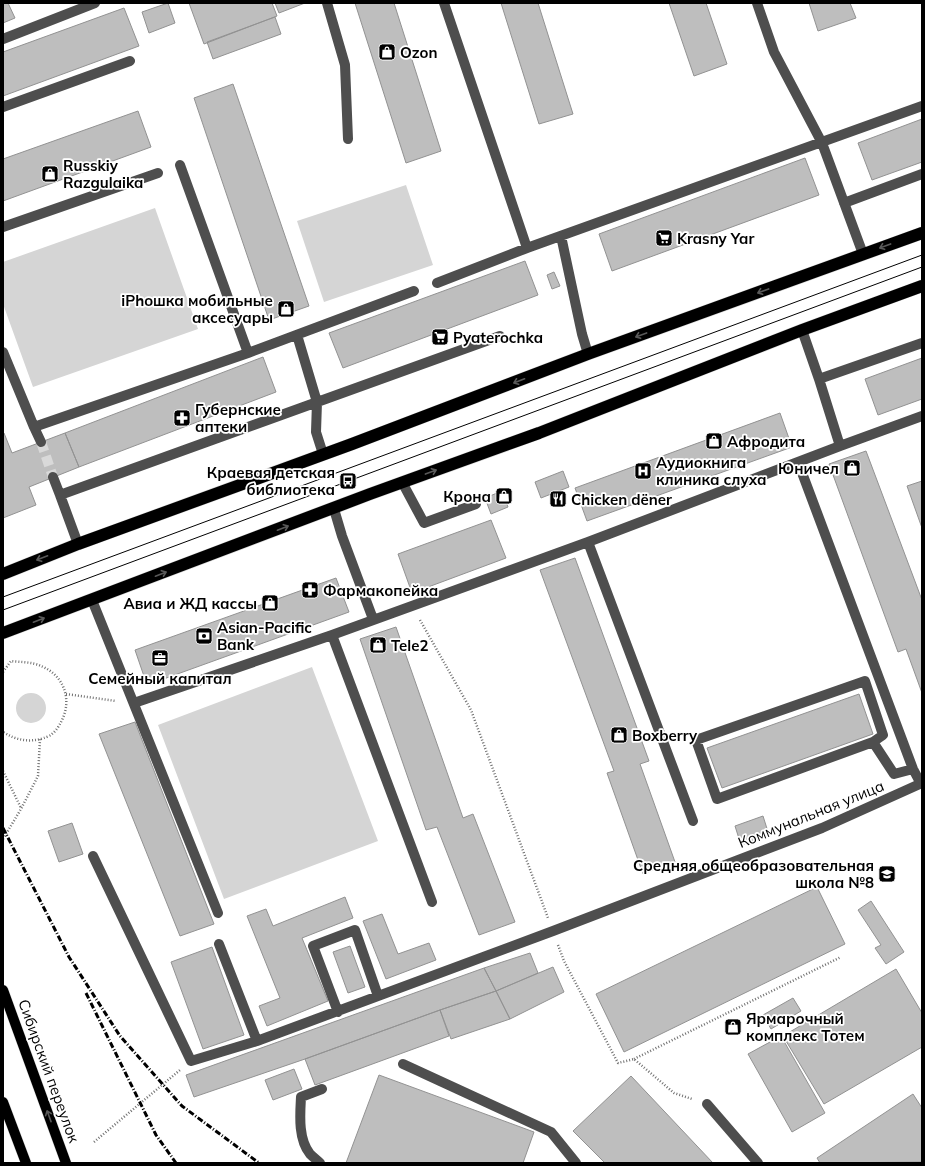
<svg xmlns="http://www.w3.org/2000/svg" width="925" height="1166" viewBox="0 0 925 1166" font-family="Mulish,sans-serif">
  <rect width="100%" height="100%" fill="#fff"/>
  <path fill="#d5d5d5" d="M 406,185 L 433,265 L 324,302 L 297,221 Z
    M 155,208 L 198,329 L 33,387 L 3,304 L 3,262 Z
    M 312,667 L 378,841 L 224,899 L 158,725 Z
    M16 708a15 15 0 1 1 30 0a15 15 0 1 1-30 0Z"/>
  <path fill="#bebebe" stroke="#929292" d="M 3,3 L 8,3 L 15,18 L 3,23 Z
    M 168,3 L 175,23 L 149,33 L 142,12 Z
    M 189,3 L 272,3 L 277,16 L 204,44 Z
    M 275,3 L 305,3 L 279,13 Z
    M 355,3 L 394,3 L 441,151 L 406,163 Z
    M 501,3 L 538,3 L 573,114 L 539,124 Z
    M 669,3 L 706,3 L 727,64 L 694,76 Z
    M 809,3 L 850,3 L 856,18 L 818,31 Z
    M 124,8 L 139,46 L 3,96 L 3,52 Z
    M 275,17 L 281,34 L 213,59 L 207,42 Z
    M 233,84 L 309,306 L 269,320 L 194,98 Z
    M 138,111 L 151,147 L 3,201 L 3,159 Z
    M 922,119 L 922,162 L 872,180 L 858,143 Z
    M 805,158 L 819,195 L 612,271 L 599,234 Z
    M 525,261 L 538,295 L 343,368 L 329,333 Z
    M 554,272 L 560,286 L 552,289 L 547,275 Z
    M 263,357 L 276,392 L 79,467 L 65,433 Z
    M 922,358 L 922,399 L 878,415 L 865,379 Z
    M 780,413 L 792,447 L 587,521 L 575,488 Z
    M 3,433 L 4,433 L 12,453 L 65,433 L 79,467 L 29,487 L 36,505 L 3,518 Z
    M 866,451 L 922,600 L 922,693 L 906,649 L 898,652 L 829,464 Z
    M 563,471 L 569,487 L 541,498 L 535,482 Z
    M 922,481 L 922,528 L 907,486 Z
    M 502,491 L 508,507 L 491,514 L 485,498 Z
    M 491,520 L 506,558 L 412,593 L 398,554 Z
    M 575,558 L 649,761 L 640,764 L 675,862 L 643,874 L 607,773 L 614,771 L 540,570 Z
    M 336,578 L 349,612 L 147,685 L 135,650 Z
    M 396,627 L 463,818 L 473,814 L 515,922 L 479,935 L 437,827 L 426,830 L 360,639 Z
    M 859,694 L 873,734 L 722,788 L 707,748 Z
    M 135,722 L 214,924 L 180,936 L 99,734 Z
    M 763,816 L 769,835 L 741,845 L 735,826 Z
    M 72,823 L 83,854 L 59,862 L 48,831 Z
    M 817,887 L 845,944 L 624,1052 L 596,994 Z
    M 345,897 L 353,918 L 302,938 L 328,1001 L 267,1026 L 259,1006 L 280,998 L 247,916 L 266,909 L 273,926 Z
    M 871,901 L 904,952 L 886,964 L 875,948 L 881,945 L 858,910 Z
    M 382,914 L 398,954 L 429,943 L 436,960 L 386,979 L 363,921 Z
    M 350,946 L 365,987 L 348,993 L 333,952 Z
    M 212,947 L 244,1035 L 203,1049 L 171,962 Z
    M 530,953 L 538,973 L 496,991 L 484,968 Z
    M 553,967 L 564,992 L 510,1019 L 496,991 Z
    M 484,968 L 496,991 L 440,1010 L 305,1059 L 194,1097 L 186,1075 Z
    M 896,969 L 922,1013 L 922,1047 L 824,1104 L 783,1036 Z
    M 496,991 L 510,1019 L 451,1039 L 440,1010 Z
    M 793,998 L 801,1011 L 771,1029 L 763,1015 Z
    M 440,1010 L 449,1036 L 315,1085 L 305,1059 Z
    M 781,1036 L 825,1113 L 792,1132 L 748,1054 Z
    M 294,1069 L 302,1089 L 273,1100 L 265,1080 Z
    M 379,1075 L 534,1132 L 523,1163 L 346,1163 Z
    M 631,1076 L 713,1163 L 605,1163 L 573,1131 Z
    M 913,1094 L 922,1108 L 922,1162 L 820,1163 L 817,1158 Z"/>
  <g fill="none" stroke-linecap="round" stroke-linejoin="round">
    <path stroke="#d9d9d9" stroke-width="10" stroke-dasharray="10 5" stroke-linecap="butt" d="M 41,442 L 53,477"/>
    <g stroke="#dbdbdb" stroke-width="11">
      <path id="major" d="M 3,990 L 66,1163
        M 3,1102 L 26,1163"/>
    </g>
    <g stroke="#dbdbdb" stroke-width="13">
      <path id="highway" d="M 3,574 L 78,544 L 352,444 L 588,354 L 922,233
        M 3,633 L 370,494 L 539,433 L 802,330 L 922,286"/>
    </g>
    <path stroke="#707070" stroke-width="2.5" stroke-dasharray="1 2" stroke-linecap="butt" d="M 420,620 L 471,710 L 548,918
      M 3,672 L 11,661 C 20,662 33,662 41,666 C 64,675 73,700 61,722 C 59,726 56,731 52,734 C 50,736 46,737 44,738 C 29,743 16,740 3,732
      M 66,694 L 116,701
      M 3,771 L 21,808
      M 3,839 L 21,809 L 38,776 L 40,739
      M 558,945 L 564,961 L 618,1063 L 634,1059 L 674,1093 L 692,1099
      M 634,1059 L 841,957
      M 94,1142 L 180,1070"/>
    <path stroke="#4e4e4e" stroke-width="10" d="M 327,3 L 345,65 L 348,139
      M 444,3 L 527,248
      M 757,3 L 774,52 L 822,143 L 863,254
      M 3,39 L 95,3
      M 3,107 L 130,61
      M 180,165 L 248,353
      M 844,203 L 922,174
      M 3,227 L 158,173
      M 561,236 L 582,334 L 588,354
      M 437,283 L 527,248 L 922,106
      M 802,330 L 819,379 L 840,446 L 798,462 L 913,769 L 921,784
      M 297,335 L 317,402 L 316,432 L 323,454
      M 3,352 L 34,427 L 248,353 L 414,291
      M 819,379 L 922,343
      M 34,427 L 41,442
      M 840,446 L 922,416
      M 53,477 L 60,495
      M 402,482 L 424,523 L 476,504
      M 334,509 L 342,536 L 373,619
      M 588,542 L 693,821
      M 78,544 L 60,495 L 500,336
      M 92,600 L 218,913
      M 332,635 L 432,902
      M 134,703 L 332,635 L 588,542 L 798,462
      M 873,742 L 883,735 L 865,681 L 696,740 L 717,799 L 873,742 L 894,774 L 913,769
      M 93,856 L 191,1061 L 257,1041
      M 219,944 L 257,1041 L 553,931 L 822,828 L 922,783
      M 338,1012 L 313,946 L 355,930 L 378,996
      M 403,1064 L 551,1132 L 576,1163
      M 707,1104 L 758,1163
      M 320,1163 C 317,1160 313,1157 310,1154 C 298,1139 300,1115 301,1097 L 322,1089"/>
    <use href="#major" stroke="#000" stroke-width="10"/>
    <use href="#highway" stroke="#000" stroke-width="12"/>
    <path stroke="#000" stroke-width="1" d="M 3,597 L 922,255
      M 3,610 L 922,267"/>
    <path stroke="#000" stroke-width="3" stroke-dasharray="6 2 1 2" stroke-linecap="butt" d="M 3,828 L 69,957 L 120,1036 L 182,1106 L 259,1163
      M 86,993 L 156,1135 L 176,1163"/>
  </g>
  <defs><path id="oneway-shaft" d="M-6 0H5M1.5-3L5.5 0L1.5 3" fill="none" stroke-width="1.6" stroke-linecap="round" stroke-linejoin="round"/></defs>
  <g stroke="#595959">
    <use href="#oneway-shaft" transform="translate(885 246) rotate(160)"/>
    <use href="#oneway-shaft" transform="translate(763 291) rotate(160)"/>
    <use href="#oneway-shaft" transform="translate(641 335) rotate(160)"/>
    <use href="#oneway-shaft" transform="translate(519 381) rotate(159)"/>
    <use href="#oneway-shaft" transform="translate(431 472) rotate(-20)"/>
    <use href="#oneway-shaft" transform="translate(283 528) rotate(-21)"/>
    <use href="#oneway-shaft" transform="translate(42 558) rotate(159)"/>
    <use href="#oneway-shaft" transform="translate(161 574) rotate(-21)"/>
    <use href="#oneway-shaft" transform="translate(39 620) rotate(-21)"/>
    <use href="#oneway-shaft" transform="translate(49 1116) rotate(-110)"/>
  </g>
  <defs>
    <g id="shop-square" transform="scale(0.9)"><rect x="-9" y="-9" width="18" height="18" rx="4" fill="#000" stroke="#fff"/><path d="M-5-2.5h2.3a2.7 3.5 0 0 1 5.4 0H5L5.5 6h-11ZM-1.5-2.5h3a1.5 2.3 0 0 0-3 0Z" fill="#fff"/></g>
    <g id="supermarket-square" transform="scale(0.9)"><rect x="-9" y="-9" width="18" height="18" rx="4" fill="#000" stroke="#fff"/><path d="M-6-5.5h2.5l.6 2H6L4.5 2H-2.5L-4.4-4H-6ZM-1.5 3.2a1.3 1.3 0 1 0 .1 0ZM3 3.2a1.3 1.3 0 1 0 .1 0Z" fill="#fff"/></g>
    <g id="pharmacy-square" transform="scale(0.9)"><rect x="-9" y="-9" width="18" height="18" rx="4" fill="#000" stroke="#fff"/><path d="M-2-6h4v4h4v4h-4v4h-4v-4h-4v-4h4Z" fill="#fff"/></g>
    <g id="hospital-square" transform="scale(0.9)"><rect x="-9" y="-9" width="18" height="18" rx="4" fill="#000" stroke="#fff"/><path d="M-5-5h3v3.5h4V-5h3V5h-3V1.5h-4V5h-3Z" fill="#fff"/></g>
    <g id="bus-square" transform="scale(0.9)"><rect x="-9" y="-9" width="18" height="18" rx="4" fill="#000" stroke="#fff"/><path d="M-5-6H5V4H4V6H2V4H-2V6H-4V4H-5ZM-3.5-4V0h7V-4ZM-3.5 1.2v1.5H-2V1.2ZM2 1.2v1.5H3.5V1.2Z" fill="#fff"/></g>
    <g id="restaurant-square" transform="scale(0.9)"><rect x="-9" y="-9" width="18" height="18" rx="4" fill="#000" stroke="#fff"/><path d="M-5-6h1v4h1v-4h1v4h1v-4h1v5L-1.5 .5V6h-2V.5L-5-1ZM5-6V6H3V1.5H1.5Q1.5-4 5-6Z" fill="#fff"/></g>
    <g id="bank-square" transform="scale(0.9)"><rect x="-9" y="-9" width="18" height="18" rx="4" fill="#000" stroke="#fff"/><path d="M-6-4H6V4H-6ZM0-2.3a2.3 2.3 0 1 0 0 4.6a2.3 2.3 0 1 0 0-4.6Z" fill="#fff"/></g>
    <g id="office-square" transform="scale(0.9)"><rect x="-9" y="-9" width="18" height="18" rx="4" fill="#000" stroke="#fff"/><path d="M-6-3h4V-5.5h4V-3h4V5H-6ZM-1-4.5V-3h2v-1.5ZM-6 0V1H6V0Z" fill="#fff"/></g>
    <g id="school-square" transform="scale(0.9)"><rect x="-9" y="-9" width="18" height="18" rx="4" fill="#000" stroke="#fff"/><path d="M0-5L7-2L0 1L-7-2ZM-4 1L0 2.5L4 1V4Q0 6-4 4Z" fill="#fff"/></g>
  </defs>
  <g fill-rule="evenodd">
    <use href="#shop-square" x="387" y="52"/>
    <use href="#shop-square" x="50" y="174"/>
    <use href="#supermarket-square" x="664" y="238"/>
    <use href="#shop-square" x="286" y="309"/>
    <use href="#supermarket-square" x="440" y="337"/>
    <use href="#pharmacy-square" x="182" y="418"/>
    <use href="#shop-square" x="714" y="441"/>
    <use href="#shop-square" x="852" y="468"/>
    <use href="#hospital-square" x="643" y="471"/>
    <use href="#bus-square" x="348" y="481"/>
    <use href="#shop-square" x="504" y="496"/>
    <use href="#restaurant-square" x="558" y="499"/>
    <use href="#pharmacy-square" x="310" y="590"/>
    <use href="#shop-square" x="270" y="603"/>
    <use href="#bank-square" x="204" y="636"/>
    <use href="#shop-square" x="378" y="645"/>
    <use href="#office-square" x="160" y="658"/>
    <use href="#shop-square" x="619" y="735"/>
    <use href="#school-square" x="887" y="874"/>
    <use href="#shop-square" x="733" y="1027"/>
  </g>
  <g text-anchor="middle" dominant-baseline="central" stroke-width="3.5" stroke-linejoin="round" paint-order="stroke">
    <g font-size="15" font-weight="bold" fill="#000" stroke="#fff" text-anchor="start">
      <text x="400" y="52">Ozon</text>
      <text x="63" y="165">Russkiy<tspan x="63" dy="17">Razgulaika</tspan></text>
      <text x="677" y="238">Krasny Yar</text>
      <text x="273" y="300" text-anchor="end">iPhoшка мобильные<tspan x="273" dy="17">аксесуары</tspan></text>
      <text x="453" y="337">Pyaterochka</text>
      <text x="195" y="409">Губернские<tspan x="195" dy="17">аптеки</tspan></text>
      <text x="727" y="441">Афродита</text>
      <text x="656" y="462">Аудиокнига<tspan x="656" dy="17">клиника слуха</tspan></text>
      <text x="839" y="468" text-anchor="end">Юничел</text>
      <text x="335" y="472" text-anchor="end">Краевая детская<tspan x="335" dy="17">библиотека</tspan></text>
      <text x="491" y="496" text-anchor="end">Крона</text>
      <text x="571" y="499">Chicken dëner</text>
      <text x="323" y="590">Фармакопейка</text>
      <text x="257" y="603" text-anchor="end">Авиа и ЖД кассы</text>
      <text x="217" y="627">Asian-Pacific<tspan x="217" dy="17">Bank</tspan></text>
      <text x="391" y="645">Tele2</text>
      <text x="160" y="678" text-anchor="middle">Семейный капитал</text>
      <text x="632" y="735">Boxberry</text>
      <text x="874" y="865" text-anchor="end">Средняя общеобразовательная<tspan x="874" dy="17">школа №8</tspan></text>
      <text x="746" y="1018">Ярмарочный<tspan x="746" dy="17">комплекс Тотем</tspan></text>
    </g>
    <g font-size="15" fill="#000" stroke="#fff">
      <text transform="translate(811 814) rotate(-22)">Коммунальная улица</text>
      <text transform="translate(49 1071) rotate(70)">Сибирский переулок</text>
    </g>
  </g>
  <rect width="925" height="1166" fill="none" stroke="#000000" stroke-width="8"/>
</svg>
